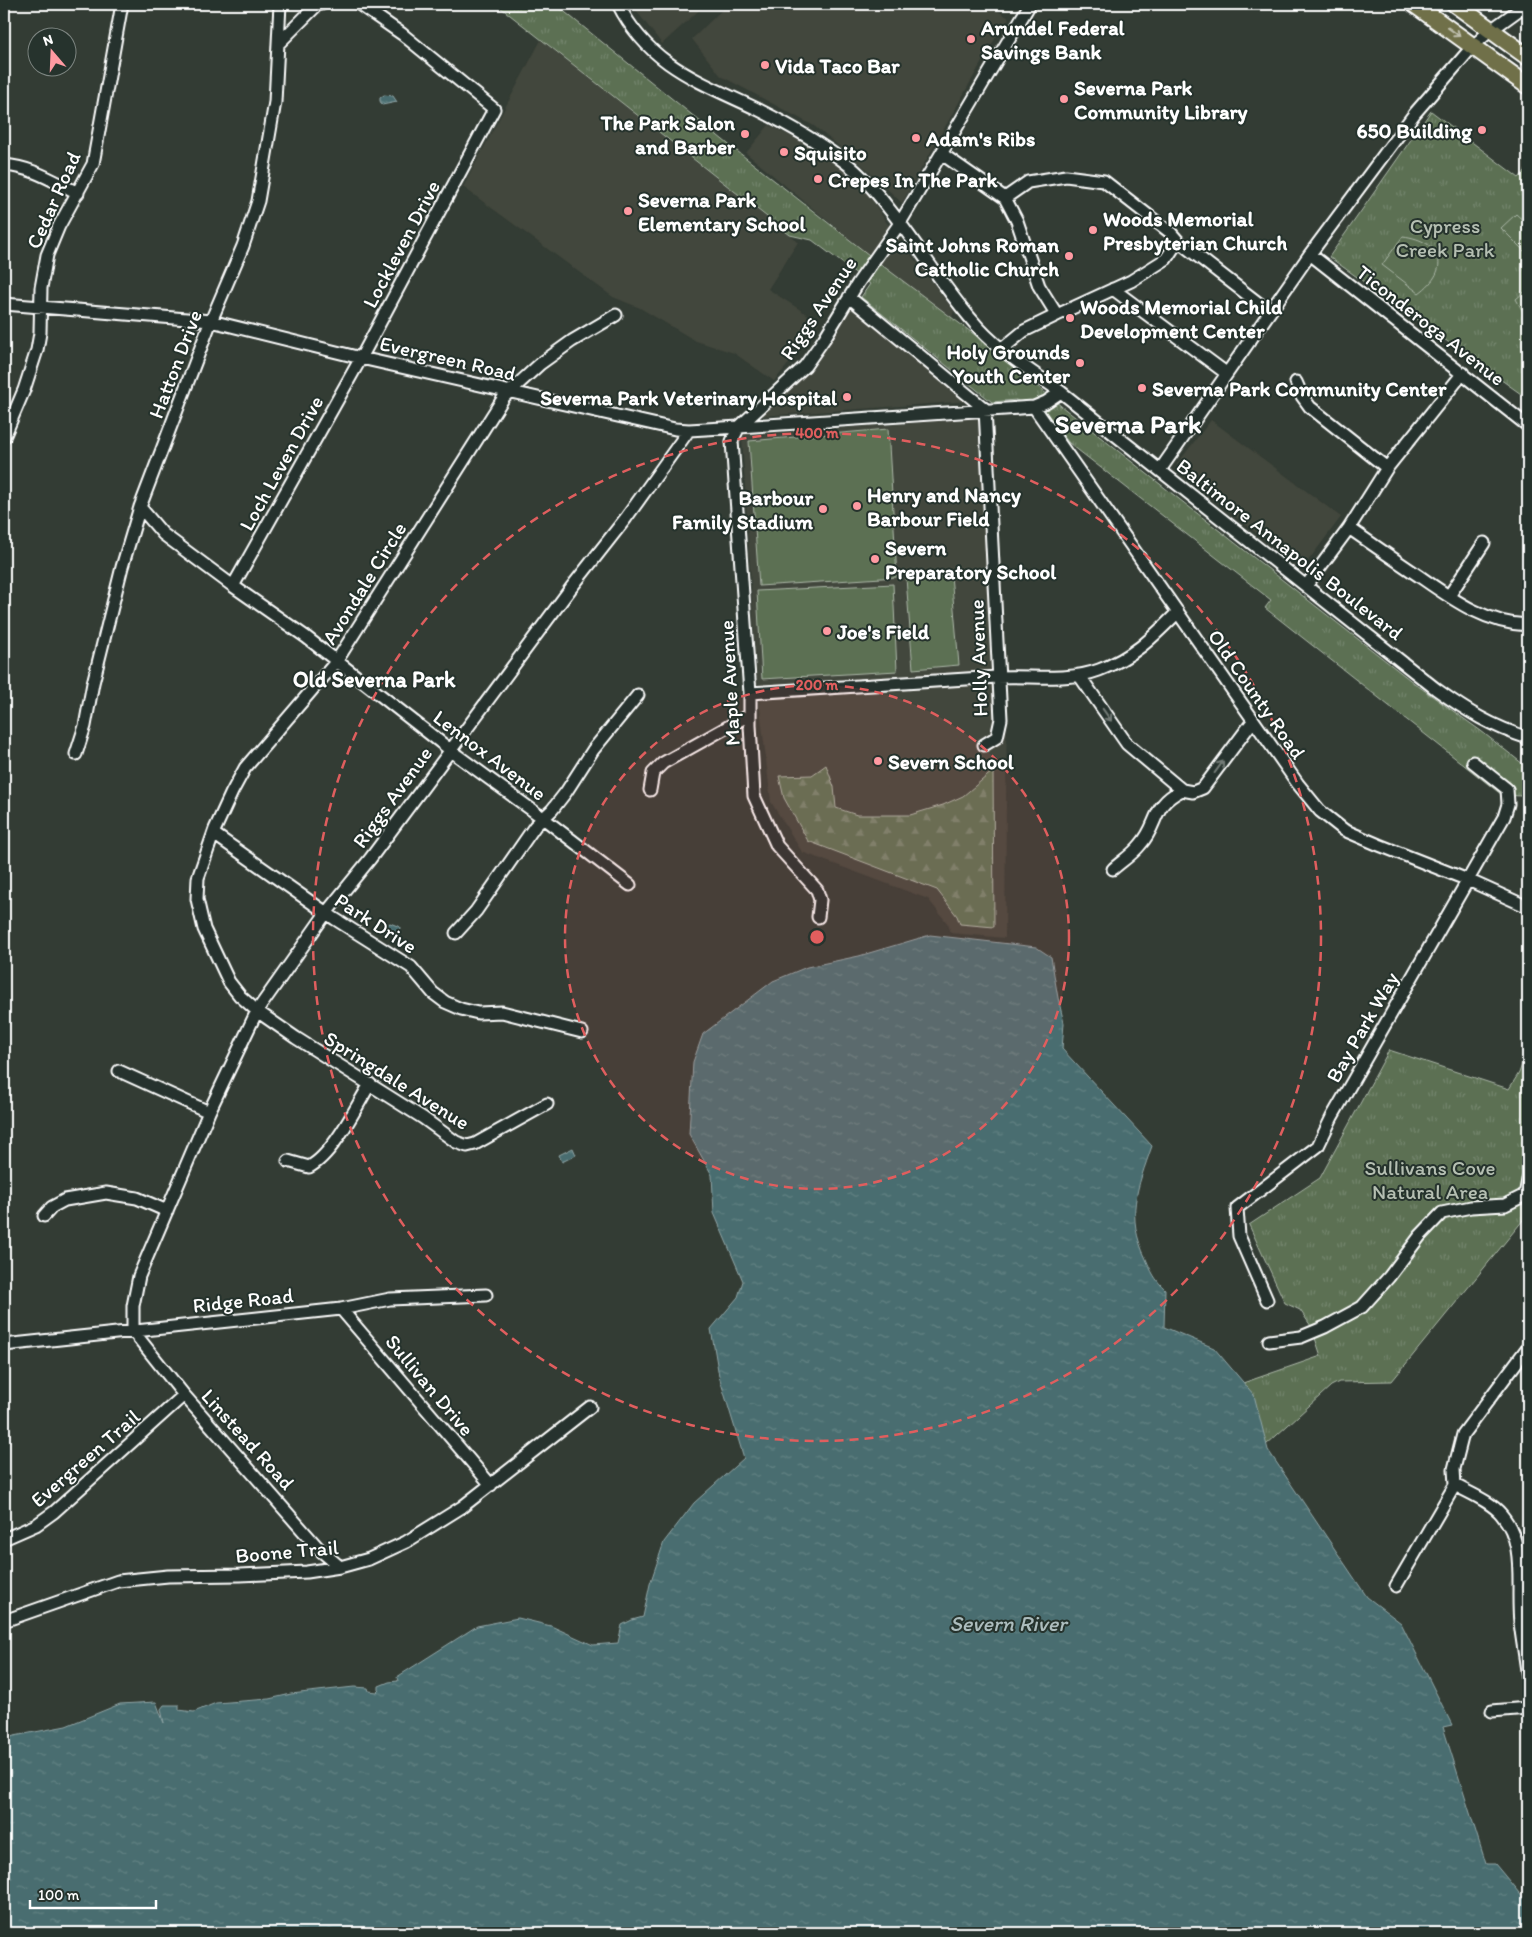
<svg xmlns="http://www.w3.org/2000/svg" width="1532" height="1937" viewBox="0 0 1532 1937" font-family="Itim,sans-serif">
  <defs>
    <pattern id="grass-tufts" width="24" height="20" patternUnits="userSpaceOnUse" patternTransform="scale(1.25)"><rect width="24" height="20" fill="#5b7053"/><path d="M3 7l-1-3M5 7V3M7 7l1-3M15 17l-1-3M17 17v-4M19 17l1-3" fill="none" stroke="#74856d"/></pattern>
    <pattern id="forest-firs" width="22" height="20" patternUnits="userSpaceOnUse" patternTransform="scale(1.25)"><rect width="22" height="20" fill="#5b7053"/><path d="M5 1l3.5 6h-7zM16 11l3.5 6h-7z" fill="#74856d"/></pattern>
    <pattern id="water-ripples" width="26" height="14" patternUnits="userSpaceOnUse" patternTransform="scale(1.25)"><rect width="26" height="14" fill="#496d6f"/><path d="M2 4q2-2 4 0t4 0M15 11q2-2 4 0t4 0" fill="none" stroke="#648385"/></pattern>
  </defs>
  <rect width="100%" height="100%" fill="#333c34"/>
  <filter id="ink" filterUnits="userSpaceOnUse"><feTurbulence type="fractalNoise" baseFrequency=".02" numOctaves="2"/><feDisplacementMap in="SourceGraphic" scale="10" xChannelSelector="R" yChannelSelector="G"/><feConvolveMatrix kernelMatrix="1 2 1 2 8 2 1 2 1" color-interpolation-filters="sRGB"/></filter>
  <g filter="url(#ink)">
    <path fill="#42463c" d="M 631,4 L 706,4 L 662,44 Z
      M 728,4 L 987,4 L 1009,18 L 996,37 L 902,203 L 863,166 L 814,126 L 721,76 L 692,39 Z
      M 541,40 L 798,242 L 768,289 L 819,322 L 797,354 L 774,381 L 734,353 L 696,341 L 640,308 L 613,297 L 463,187 Z
      M 769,125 L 814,148 L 861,183 L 887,223 L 954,311 L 950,323 L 746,153 Z
      M 853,304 L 969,401 L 762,416 Z
      M 992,417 L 1007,680 L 1005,938 L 951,933 L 948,924 L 928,899 L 802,852 L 771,802 L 757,683 L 742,437 L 746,433 L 755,432 L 757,436 L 766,434 Z
      M 1211,420 L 1341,517 L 1305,565 L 1297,565 L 1179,472 L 1177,464 Z"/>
    <path fill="url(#grass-tufts)" stroke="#adb8a9" d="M 496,4 L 555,4 L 728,144 L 883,266 L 983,341 L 1061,406 L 1179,499 L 1414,683 L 1481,731 L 1528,768 L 1528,802 L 1521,796 L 1502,795 L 1265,608 L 1271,600 L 1069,443 L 1048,417 L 1016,400 L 992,402 L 861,297 L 870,284 L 812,240 L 790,235 Z
      M 1431,111 L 1519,178 L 1528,168 L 1528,399 L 1329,257 Z
      M 1528,1047 L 1528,1214 L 1392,1381 L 1339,1382 L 1331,1386 L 1266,1445 L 1240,1384 L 1321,1356 L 1311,1326 L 1300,1310 L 1285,1303 L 1249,1225 L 1320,1178 L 1389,1050 L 1509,1089 L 1519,1073 Z"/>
    <path fill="url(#forest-firs)" stroke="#adb8a9" d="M 826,765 L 834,787 L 836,808 L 857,815 L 910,815 L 943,805 L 963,796 L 993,771 L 994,927 L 960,924 L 957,916 L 937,890 L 808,841 L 784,798 L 779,776 L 812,775 Z"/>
    <path fill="#5b7053" stroke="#adb8a9" d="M 1516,214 L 1528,225 L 1528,255 L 1501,228 Z
      M 1403,236 C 1442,241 1452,269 1419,293 L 1382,265 Z
      M 1528,289 L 1528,321 L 1516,299 Z
      M 888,429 L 897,577 L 759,586 L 749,441 Z
      M 951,575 L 959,665 L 913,669 L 906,578 Z
      M 893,584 L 897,671 L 762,679 L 757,591 Z"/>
    <path fill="url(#water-ripples)" stroke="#92a7a9" d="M 384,95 L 393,96 L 397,102 L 382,105 L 380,101 L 380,98 Z
      M 390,923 L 400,927 L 399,932 L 384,930 L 384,926 Z
      M 930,935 L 1036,947 L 1051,957 L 1058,998 L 1064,1023 L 1062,1049 L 1152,1146 C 1137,1189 1125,1215 1146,1259 C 1151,1271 1155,1280 1165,1289 L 1164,1327 L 1214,1348 L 1254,1395 L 1268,1450 L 1367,1597 L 1401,1623 L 1452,1725 L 1443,1727 L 1486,1864 L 1495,1864 L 1524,1899 L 1528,1900 L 1528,1933 L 4,1933 L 4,1738 L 66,1726 L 120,1704 L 156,1702 L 164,1723 L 161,1709 L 164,1705 L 179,1705 L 179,1710 L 194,1712 L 216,1703 L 269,1699 L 291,1694 L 354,1687 L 368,1688 L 369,1691 L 377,1692 L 379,1690 L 379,1686 L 389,1682 L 398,1681 L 397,1677 L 477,1626 L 518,1618 L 551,1626 L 593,1645 L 618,1643 L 622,1625 L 632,1620 L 643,1617 L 650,1584 L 664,1542 L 694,1503 L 744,1458 L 719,1376 L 711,1329 L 738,1297 L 743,1281 L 714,1213 L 712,1175 L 689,1134 L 693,1062 L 703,1034 L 773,981 L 807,967 L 859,956 Z
      M 573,1148 L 576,1155 L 562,1162 L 559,1155 Z"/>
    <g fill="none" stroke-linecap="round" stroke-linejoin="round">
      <g stroke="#fff" stroke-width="15">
        <path id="minor" d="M 618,4 C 649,66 701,82 759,110 C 789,125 819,142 846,163 C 863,176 877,193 890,210 C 918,245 941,284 971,319 C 995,349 1030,370 1061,392 L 1436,689 C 1468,712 1491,726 1528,738
          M 279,43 L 317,5 L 322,4
          M 942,154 L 1005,198 L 1017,221 L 1039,286 L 1057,315 L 1024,331 L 1002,349
          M 4,165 C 32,167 53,181 78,193
          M 1005,198 L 1028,182 L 1066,176 L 1104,181 L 1171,233 L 1178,241 L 1166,259 L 1131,281 L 1057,315
          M 1178,241 L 1270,312
          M 1310,254 L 1528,426
          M 1113,289 L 1226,373
          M 849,297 L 985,409 L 1001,719 L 997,737 L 984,745
          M 4,304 L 211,321 L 361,358 L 675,429 L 689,430 L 739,427 L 1034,407 L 1046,402 L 1061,392
          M 1296,382 L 1302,396 L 1310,407 L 1387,468
          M 1034,407 L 1298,784 L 1320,811 L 1344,830 L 1379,845 L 1468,880 L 1528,907
          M 4,437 L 24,390 L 37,350 L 40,333 L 41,288 L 47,255 L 59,226 L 93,164 L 122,4
          M 1160,470 L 1310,254 L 1415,113 L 1473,46 L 1491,30 L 1527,4
          M 140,507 L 163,534 L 233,586 L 306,637 L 458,756 L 543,818 L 630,885
          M 1349,528 C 1372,544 1395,560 1419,576 C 1452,599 1486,624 1528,625
          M 233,586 L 361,358 L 494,109 L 402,34 L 359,4
          M 1306,586 L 1349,528 L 1387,468 L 1463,373
          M 1449,596 L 1484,543
          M 1079,675 L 1127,744 L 1182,790 L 1193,792 L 1203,788 L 1253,721
          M 750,693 C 832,688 915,682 997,677 C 1031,675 1067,682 1099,670 C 1134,657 1153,637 1178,612
          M 76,754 L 85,726 L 93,683 L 122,567 L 140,507 L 211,321 L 243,246 L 258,201 L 275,102 L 280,4
          M 650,790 L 653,773 L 663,763 L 749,715
          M 214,834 L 335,919 L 411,967 L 433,993 L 445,1002 L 461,1009 L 478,1013 L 502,1012 L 582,1032
          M 1113,869 C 1122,861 1133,854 1140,845 C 1160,823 1150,806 1182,790
          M 818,917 L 820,900 L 817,890 L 777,846 L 754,796 L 750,725 L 750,693 L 732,441 L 739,427 L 805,366 L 824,339 L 858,283 L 900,223 L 1030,4
          M 456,933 L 476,911 L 535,826 L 552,810 L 566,792 L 593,750 L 638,695
          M 119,1071 L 209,1112
          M 547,1104 L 475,1144 L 467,1146 L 456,1142 L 423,1118 L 296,1038 L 257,1011 L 240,996 L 229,982 L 204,929 L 197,899 L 198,878 L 215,829 L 232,792 L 245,768 L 336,662 L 504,397 L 540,364 L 572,341 L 616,315
          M 288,1161 L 309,1167 C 333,1155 356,1107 370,1084
          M 44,1216 L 52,1207 L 65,1200 L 106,1193 L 137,1198 L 167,1211
          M 1267,1300 L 1239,1236 L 1237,1208 L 1318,1146 L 1332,1117 L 1504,817 L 1508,804 L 1507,789 L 1473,762
          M 341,1309 L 491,1485
          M 1269,1341 L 1301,1337 L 1325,1327 L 1362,1307 L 1389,1277 L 1420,1236 L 1442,1213 L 1471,1207 L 1505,1205 L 1525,1195 L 1528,1180
          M 4,1345 L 341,1309 L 390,1299 L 486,1295
          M 1455,1485 C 1469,1493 1490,1501 1501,1514 C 1527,1544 1516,1586 1520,1622 C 1522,1641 1526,1660 1528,1679
          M 4,1539 L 36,1525 L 54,1512 L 184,1395
          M 340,1567 L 320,1550 L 184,1395 L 133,1331 L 133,1306 L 139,1276 L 209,1112 L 257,1011 L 326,913 L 370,859 L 571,588 L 626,518 L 689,430
          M 1396,1586 L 1455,1485 L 1454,1469 L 1463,1434 L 1528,1347
          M 4,1621 L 118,1581 L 168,1576 L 240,1575 L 307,1572 L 340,1567 L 369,1559 L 406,1542 L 462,1507 L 590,1407
          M 1492,1711 L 1528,1708"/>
      </g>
      <g stroke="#fff" stroke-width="20">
        <path id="highway" d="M 1414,4 L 1528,86
          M 1455,4 L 1528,57"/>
      </g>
      <use href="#minor" stroke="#26332d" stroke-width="11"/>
      <use href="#highway" stroke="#70704a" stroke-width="16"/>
    </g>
    <defs><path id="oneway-shaft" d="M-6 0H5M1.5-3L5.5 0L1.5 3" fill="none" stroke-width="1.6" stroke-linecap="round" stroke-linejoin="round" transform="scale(1.25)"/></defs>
    <use stroke="#bfbfae" href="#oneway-shaft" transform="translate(1454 32) rotate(36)"/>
    <g stroke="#727a76">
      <use href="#oneway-shaft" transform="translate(1107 715) rotate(55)"/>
      <use href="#oneway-shaft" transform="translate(1219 767) rotate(-54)"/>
    </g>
  </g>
  <circle cx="817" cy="937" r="252" fill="#e05e5e" fill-opacity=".12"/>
  <g fill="none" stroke="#e05e5e" stroke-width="2.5" stroke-dasharray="9 6">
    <circle cx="817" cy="937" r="252"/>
    <circle cx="817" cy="937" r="504"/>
  </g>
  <g fill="#ff9aa2" stroke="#26332d" stroke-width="2">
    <circle cx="971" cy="39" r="5"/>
    <circle cx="765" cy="65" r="5"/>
    <circle cx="1064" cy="99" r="5"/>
    <circle cx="1482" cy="130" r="5"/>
    <circle cx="745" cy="134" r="5"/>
    <circle cx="916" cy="138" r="5"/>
    <circle cx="784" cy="152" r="5"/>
    <circle cx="818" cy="179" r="5"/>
    <circle cx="628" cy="211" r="5"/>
    <circle cx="1093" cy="230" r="5"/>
    <circle cx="1069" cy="256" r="5"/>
    <circle cx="1070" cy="318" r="5"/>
    <circle cx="1080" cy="363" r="5"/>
    <circle cx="1142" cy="388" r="5"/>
    <circle cx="847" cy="397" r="5"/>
    <circle cx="857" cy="506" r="5"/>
    <circle cx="823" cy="509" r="5"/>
    <circle cx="875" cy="559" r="5"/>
    <circle cx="827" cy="631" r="5"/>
    <circle cx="878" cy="761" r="5"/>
  </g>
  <g text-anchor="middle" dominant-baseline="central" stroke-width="4" stroke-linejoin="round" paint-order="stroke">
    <g font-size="21" font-weight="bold" fill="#fff" stroke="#26332d" text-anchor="start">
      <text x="981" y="27">Arundel Federal<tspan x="981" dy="24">Savings Bank</tspan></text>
      <text x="775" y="65">Vida Taco Bar</text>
      <text x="1074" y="87">Severna Park<tspan x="1074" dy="24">Community Library</tspan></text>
      <text x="735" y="122" text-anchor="end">The Park Salon<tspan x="735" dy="24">and Barber</tspan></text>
      <text x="1472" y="130" text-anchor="end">650 Building</text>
      <text x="926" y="138">Adam's Ribs</text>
      <text x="794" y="152">Squisito</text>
      <text x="828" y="179">Crepes In The Park</text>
      <text x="638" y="199">Severna Park<tspan x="638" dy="24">Elementary School</tspan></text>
      <text x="1103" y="218">Woods Memorial<tspan x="1103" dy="24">Presbyterian Church</tspan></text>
      <text x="1059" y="244" text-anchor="end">Saint Johns Roman<tspan x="1059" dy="24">Catholic Church</tspan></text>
      <text x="1080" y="306">Woods Memorial Child<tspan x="1080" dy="24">Development Center</tspan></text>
      <text x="1070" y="351" text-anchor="end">Holy Grounds<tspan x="1070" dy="24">Youth Center</tspan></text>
      <text x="1152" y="388">Severna Park Community Center</text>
      <text x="837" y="397" text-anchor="end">Severna Park Veterinary Hospital</text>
      <text x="867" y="494">Henry and Nancy<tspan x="867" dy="24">Barbour Field</tspan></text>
      <text x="813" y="497" text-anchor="end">Barbour<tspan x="813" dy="24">Family Stadium</tspan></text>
      <text x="885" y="547">Severn<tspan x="885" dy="24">Preparatory School</tspan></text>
      <text x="837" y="631">Joe's Field</text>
      <text x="888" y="761">Severn School</text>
    </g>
    <g font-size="21" fill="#fff" stroke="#26332d">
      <text transform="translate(53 200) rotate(-66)">Cedar Road</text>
      <text transform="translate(401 244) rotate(-62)">Lockleven Drive</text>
      <text transform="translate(818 308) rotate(-56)">Riggs Avenue</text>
      <text transform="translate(1431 325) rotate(38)">Ticonderoga Avenue</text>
      <text transform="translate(448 358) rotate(13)">Evergreen Road</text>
      <text transform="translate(175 364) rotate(-69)">Hatton Drive</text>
      <text transform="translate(281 463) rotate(-61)">Loch Leven Drive</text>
      <text transform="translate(1290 549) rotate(38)">Baltimore Annapolis Boulevard</text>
      <text transform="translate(364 583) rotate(-58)">Avondale Circle</text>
      <text transform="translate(978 658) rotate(-92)">Holly Avenue</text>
      <text transform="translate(729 683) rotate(-93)">Maple Avenue</text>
      <text transform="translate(1257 694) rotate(55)">Old County Road</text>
      <text transform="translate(490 755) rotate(37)">Lennox Avenue</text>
      <text transform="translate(392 797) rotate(-54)">Riggs Avenue</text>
      <text transform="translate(376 923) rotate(33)">Park Drive</text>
      <text transform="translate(1362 1027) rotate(-60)">Bay Park Way</text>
      <text transform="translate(397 1080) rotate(32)">Springdale Avenue</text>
      <text transform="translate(243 1300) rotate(-6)">Ridge Road</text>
      <text transform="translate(430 1385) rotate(50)">Sullivan Drive</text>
      <text transform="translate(248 1439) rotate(48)">Linstead Road</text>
      <text transform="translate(85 1458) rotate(-41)">Evergreen Trail</text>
      <text transform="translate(287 1551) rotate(-5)">Boone Trail</text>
    </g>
    <g font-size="21" fill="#b5bfb2" stroke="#26332d">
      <text x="1445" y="225">Cypress<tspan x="1445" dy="24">Creek Park</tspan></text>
      <text x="1430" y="1167">Sullivans Cove<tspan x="1430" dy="24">Natural Area</tspan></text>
    </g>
    <g font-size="22" font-weight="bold" fill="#fff" stroke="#26332d">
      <text x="374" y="679">Old Severna Park</text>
    </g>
    <g font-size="22" font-style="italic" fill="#adbdbe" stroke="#26332d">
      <text x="1008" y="1623">Severn River</text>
    </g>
    <g font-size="26" font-weight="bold" fill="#fff" stroke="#26332d">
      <text x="1128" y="424">Severna Park</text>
    </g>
  </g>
  <circle cx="817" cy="937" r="8" fill="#e05e5e" stroke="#26332d" stroke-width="2.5"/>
  <g font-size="15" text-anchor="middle" font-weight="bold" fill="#e05e5e" stroke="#26332d" stroke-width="4" stroke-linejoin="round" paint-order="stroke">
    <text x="817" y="438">400 m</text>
    <text x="817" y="690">200 m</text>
  </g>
  <rect width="1532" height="1937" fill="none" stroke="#26332d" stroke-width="20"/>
  <rect x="10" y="10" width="1512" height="1917" fill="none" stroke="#fff" stroke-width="2" filter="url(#ink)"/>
  <g transform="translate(52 52) rotate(341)"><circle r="24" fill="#26332d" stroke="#7d8581"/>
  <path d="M0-4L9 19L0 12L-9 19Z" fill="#ff9aa2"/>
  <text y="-8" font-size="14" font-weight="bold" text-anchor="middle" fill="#ffffff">N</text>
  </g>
  <path d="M30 1900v8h126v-8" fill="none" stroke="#ffffff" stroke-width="2.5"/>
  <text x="38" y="1900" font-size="15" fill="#ffffff" stroke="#26332d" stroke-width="4" paint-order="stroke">100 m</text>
</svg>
